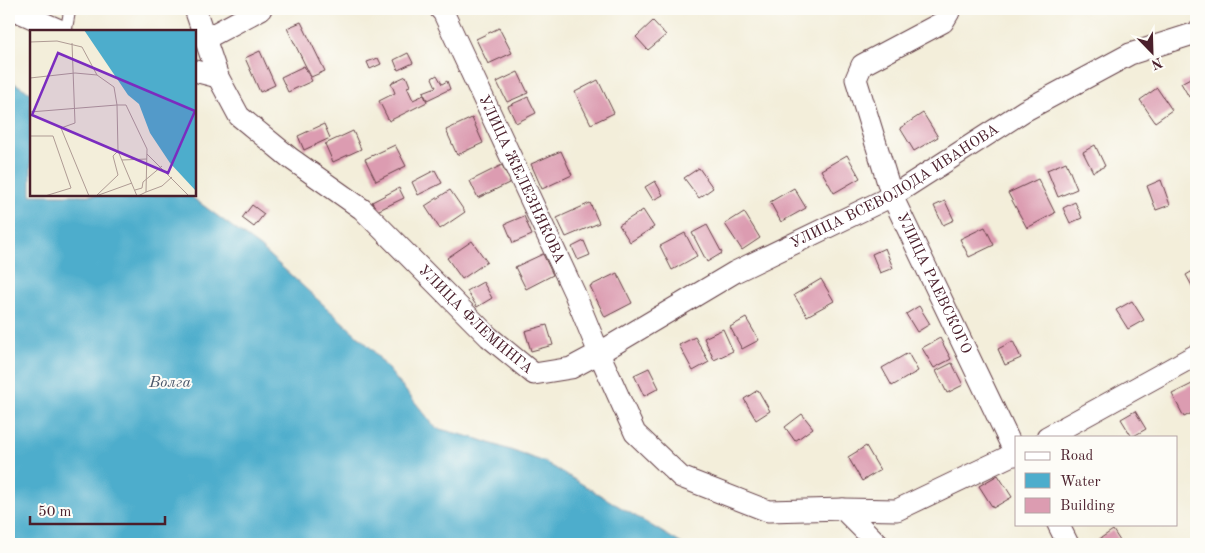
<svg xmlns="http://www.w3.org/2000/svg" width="1205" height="553" viewBox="0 0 1205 553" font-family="'Old Standard TT',serif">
  <rect width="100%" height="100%" fill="#fdfcf7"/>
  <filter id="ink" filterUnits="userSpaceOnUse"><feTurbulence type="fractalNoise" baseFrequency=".02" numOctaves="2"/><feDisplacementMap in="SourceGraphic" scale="10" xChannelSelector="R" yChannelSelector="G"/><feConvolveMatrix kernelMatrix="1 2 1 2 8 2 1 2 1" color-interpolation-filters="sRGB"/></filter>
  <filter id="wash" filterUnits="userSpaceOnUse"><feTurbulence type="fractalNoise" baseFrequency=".0096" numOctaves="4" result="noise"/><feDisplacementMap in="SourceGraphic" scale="20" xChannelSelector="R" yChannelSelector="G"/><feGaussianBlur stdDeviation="1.12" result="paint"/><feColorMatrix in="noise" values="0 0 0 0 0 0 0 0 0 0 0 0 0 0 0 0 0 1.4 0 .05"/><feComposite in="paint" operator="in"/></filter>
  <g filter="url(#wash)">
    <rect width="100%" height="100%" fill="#f3eeda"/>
    <path fill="#4dadcc" stroke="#4c667c" d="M 9,80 L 31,93 L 31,195 L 189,195 L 261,248 L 371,348 L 436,428 L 478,439 L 545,462 L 682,544 L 9,544 Z"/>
    <g id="blocks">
      <path fill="#dc9cb1" d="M 653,21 L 666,35 L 648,50 L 636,37 Z
        M 301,22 L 325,71 L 311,77 L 287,28 Z
        M 499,28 L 512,53 L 488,64 L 476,39 Z
        M 260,51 L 275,85 L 260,92 L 245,58 Z
        M 408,53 L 413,63 L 398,70 L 394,60 Z
        M 378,58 L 381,64 L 370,69 L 367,62 Z
        M 304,66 L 312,81 L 288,92 L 281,77 Z
        M 518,72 L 528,93 L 507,102 L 497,82 Z
        M 437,75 L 442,84 L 447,81 L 450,89 L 427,100 L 423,92 L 436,87 L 432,78 Z
        M 406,76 L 410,86 L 407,87 L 413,100 L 424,95 L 427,102 L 389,121 L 379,101 L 395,93 L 391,83 Z
        M 1194,76 L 1196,80 L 1196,93 L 1189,97 L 1181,83 Z
        M 598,80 L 614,113 L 591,124 L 575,92 Z
        M 1157,88 L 1172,110 L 1155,122 L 1140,100 Z
        M 528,97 L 536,113 L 516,123 L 508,106 Z
        M 923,113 L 938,137 L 914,151 L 900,128 Z
        M 472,118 L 483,143 L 457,155 L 446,130 Z
        M 324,124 L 330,138 L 304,150 L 298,136 Z
        M 353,131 L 361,149 L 333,162 L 325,144 Z
        M 395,145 L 406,166 L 376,181 L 365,159 Z
        M 1095,145 L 1105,166 L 1093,172 L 1083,152 Z
        M 561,151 L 572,175 L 542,189 L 531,164 Z
        M 847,155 L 860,178 L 834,193 L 821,170 Z
        M 1066,162 L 1077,189 L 1058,197 L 1047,170 Z
        M 502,165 L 511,182 L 478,198 L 470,181 Z
        M 699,168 L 713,188 L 699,198 L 684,178 Z
        M 435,170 L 442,183 L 418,195 L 412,182 Z
        M 1038,179 L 1055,213 L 1027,228 L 1008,193 Z
        M 1161,180 L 1170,205 L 1156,210 L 1147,186 Z
        M 655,181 L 663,195 L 653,200 L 645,187 Z
        M 399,188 L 404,198 L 377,211 L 372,202 Z
        M 794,188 L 806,208 L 781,222 L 770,202 Z
        M 450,190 L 465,212 L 440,229 L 425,206 Z
        M 945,201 L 954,220 L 943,225 L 934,206 Z
        M 1075,202 L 1082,218 L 1070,223 L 1063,208 Z
        M 590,203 L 599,223 L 566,237 L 557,218 Z
        M 252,205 L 264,214 L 254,227 L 242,218 Z
        M 643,210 L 654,227 L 630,242 L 619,225 Z
        M 744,212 L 760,238 L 742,250 L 725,224 Z
        M 524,216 L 532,235 L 513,243 L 505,224 Z
        M 707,225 L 722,253 L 707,262 L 692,233 Z
        M 985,227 L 994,245 L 969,257 L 960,239 Z
        M 685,233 L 697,256 L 672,270 L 660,246 Z
        M 472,241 L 487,262 L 462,279 L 447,258 Z
        M 584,241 L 590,255 L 578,260 L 572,247 Z
        M 885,248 L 893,268 L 880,273 L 872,254 Z
        M 543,254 L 553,275 L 526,289 L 515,267 Z
        M 1196,269 L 1196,293 L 1186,275 Z
        M 617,273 L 632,303 L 605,317 L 590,286 Z
        M 821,279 L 834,301 L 807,316 L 794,295 Z
        M 483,282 L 492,298 L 477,307 L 467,291 Z
        M 1132,301 L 1144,320 L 1128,329 L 1116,310 Z
        M 919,306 L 930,324 L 917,332 L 906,314 Z
        M 746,318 L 759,340 L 742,349 L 730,327 Z
        M 547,325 L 553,345 L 531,351 L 525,331 Z
        M 723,329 L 733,351 L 714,360 L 704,338 Z
        M 695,337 L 709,362 L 693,371 L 679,345 Z
        M 940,338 L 951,359 L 934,368 L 922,348 Z
        M 1013,341 L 1021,358 L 1005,365 L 998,349 Z
        M 908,353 L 918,371 L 892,386 L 882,368 Z
        M 952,363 L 963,385 L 947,393 L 936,371 Z
        M 649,368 L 659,388 L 644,396 L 634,375 Z
        M 1192,384 L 1196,393 L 1196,411 L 1184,417 L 1172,394 Z
        M 758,390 L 770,411 L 756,420 L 744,399 Z
        M 1135,411 L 1146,429 L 1132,437 L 1121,419 Z
        M 802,414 L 813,428 L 795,441 L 785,427 Z
        M 866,446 L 880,470 L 862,481 L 848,457 Z
        M 998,475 L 1012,497 L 993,508 L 979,486 Z
        M 1113,530 L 1122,544 L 1100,544 L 1098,540 Z"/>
    </g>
  </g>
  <g filter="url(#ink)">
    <use href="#blocks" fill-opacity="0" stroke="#633e45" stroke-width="1"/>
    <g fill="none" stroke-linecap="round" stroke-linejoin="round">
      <g stroke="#633e45" stroke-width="13">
        <path id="service" d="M 66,31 L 70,9"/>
      </g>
      <g stroke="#633e45" stroke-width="23">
        <g id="minor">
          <path d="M 12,9 L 62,31"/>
          <path id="s1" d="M 195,9 L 218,77 L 239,116 L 290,158 L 362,209 L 489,337 L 534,374 L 571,368 L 599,353 L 635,433 L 681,477 L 768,511 L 843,509 L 878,544"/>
          <path id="s2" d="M 440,9 L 443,12 L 574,292 L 599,353 L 735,272 L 892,196 L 1024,111 L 1130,54 L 1196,33"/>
          <path id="s3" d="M 948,9 L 949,12 L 943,22 L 862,65 L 856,79 L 892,196 L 1016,455"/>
          <path d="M 205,39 L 261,9"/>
          <path d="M 195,71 L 218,77"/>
          <path d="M 1047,437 L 1196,355"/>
          <path d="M 843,509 L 897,510 L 1016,453"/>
          <path d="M 1058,524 L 1068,544"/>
        </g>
      </g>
      <use href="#service" stroke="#fff" stroke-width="11"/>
      <use href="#minor" stroke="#fff" stroke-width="21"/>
    </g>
  </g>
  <g text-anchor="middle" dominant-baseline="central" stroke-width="4" stroke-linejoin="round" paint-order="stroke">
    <g font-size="15" fill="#4a1f2b" stroke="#fdfcf7">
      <text stroke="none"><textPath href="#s2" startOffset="189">УЛИЦА ЖЕЛЕЗНЯКОВА</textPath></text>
      <text stroke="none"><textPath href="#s2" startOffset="719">УЛИЦА ВСЕВОЛОДА ИВАНОВА</textPath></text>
      <text stroke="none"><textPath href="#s3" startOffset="341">УЛИЦА РАЕВСКОГО</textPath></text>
      <text stroke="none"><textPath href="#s1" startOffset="429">УЛИЦА ФЛЕМИНГА</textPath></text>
    </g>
    <g font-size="16" font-style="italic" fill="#4b586b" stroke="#fdfcf7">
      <text x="170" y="383">Волга</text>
    </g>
  </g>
  <g transform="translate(30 30)">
    <rect width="166" height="166" fill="#f3eeda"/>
    <path d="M 54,0 L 166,0 L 166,161 L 140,133 L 120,103 L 109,74 L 98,65 Z" fill="#4dadcc"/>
    <path fill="none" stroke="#af9b94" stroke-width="1" d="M 0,12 L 27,11 L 52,17 L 67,45 L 84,57 L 87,75 L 96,75 L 117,119 L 116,162 L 108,166M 42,13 L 45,93 L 31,98 L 59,166M 0,48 L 45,43 L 67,45M 0,49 L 0,129M 0,82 L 87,75 L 88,121 L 107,166M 0,106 L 23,106 L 41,158 L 15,166M 117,124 L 159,166M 92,130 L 117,129M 105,160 L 112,158 L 113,152 L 132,136M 116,162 L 132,156 L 142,147M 66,166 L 88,145 L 83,126 L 88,121M 66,166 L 102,153"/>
    <path fill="#7b2cbf" fill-opacity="0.15" stroke="#7b2cbf" stroke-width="2.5" d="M 28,23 L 165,81 L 138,143 L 2,85 Z"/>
    <rect width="166" height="166" fill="none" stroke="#4a1f2b" stroke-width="2.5"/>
  </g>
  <rect width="1205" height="553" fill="none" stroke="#fdfcf7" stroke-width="30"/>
  <rect x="1015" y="436" width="162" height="90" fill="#fdfcf7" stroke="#b5a4a5"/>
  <rect x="1025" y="452" width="25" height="8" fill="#ffffff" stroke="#b5a4a5"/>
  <text x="1060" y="460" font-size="15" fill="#4a1f2b">Road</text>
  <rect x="1025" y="473" width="25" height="15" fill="#4dadcc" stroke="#b5a4a5"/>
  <text x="1060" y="486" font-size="15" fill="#4a1f2b">Water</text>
  <rect x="1025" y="498" width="25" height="15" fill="#dc9cb1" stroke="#b5a4a5"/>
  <text x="1060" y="510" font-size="15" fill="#4a1f2b">Building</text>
  <g transform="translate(1152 52) rotate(157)" stroke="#fdfcf7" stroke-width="4" paint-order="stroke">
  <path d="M0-4L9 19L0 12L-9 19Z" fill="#4a1f2b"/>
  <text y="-8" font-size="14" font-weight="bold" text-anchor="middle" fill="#4a1f2b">N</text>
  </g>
  <path d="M30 516v8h135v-8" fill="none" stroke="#4a1f2b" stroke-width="2.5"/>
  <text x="38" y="516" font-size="15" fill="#4a1f2b" stroke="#fdfcf7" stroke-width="4" paint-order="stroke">50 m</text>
</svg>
